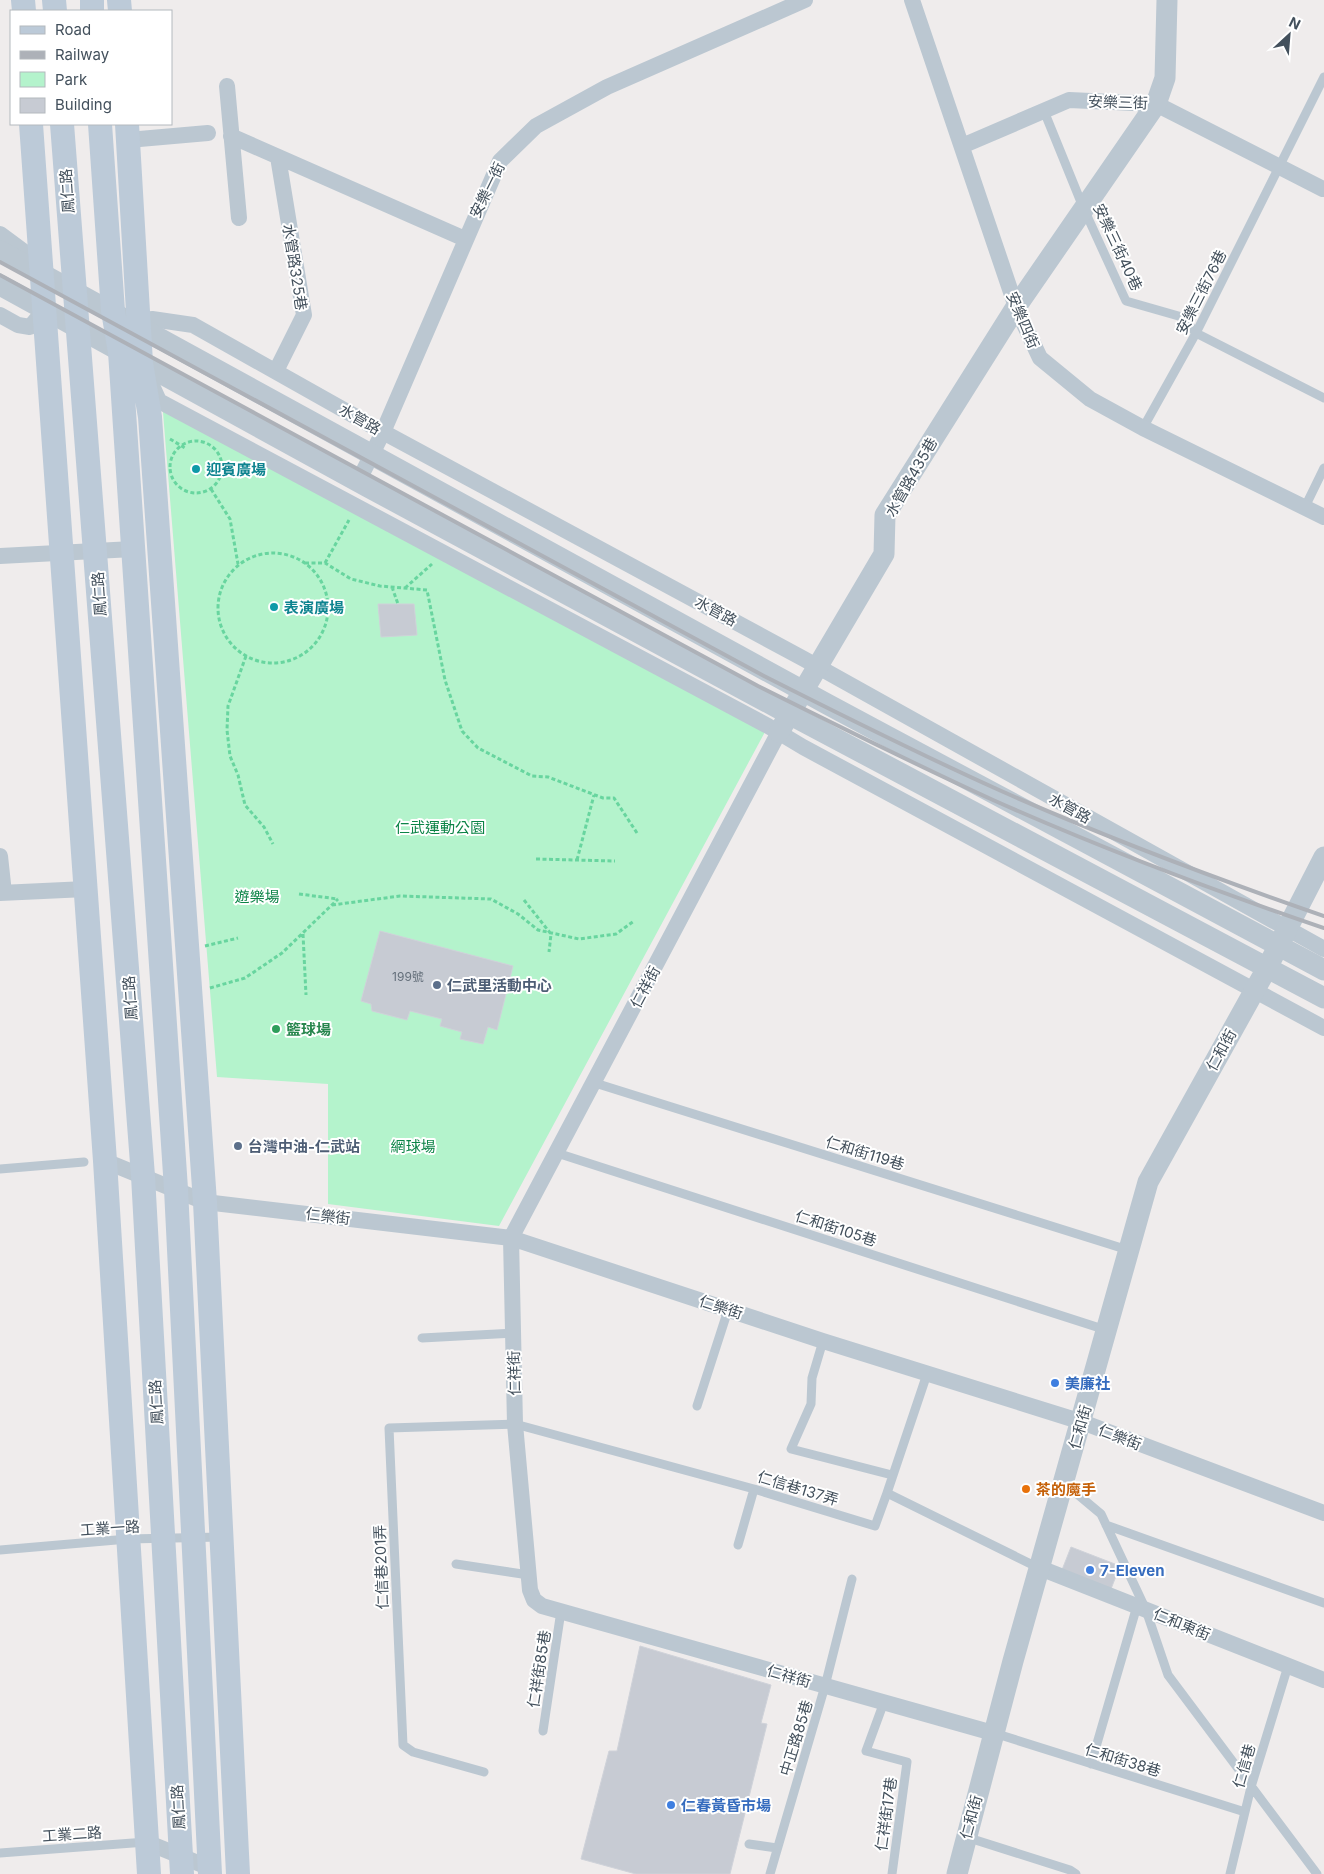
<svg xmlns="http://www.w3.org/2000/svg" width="1324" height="1874" viewBox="0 0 1324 1874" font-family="Inter,'Noto Sans TC',sans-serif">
  <rect width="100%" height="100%" fill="#efecec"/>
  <path fill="#b4f3cc" d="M 162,400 L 766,730 L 499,1226 L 328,1204 L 328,1084 L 217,1077 Z"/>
  <path fill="#c7cbd3" stroke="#cfd2d9" d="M 378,604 L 414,604 L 417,635 L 381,637 Z
    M 380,931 L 513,966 L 497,1030 L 488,1027 L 483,1044 L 460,1039 L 462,1032 L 440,1026 L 442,1019 L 410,1011 L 407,1020 L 372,1011 L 371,1004 L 361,1001 Z
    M 1071,1547 L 1120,1566 L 1109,1594 L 1060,1575 Z
    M 640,1646 L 771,1685 L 761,1723 L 767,1724 L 730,1874 L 636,1874 L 581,1859 L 609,1751 L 617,1751 Z"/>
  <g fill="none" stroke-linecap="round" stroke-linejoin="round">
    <path stroke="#68d59f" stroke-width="3" stroke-dasharray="4 2.5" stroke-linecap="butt" d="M 170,439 L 185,448
      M170 467a26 26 0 1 1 52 0a26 26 0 1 1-52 0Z
      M 211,489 L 230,519 L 238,564
      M218 608a55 55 0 1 1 110 0a55 55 0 1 1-110 0Z
      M 305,563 L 325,563 L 351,579 L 380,586 L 427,590 L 445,680 L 462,731 L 478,748 L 532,776 L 548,777 L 603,798 L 614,798 L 637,833
      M 325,563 L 349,520
      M 392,587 L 398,604
      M 405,588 L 432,564
      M 246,656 L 228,706 L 227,730 L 230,756 L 238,775 L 245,805 L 264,827 L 273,844
      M 536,859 L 615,861
      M 577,860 L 594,795
      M 299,894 L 338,899
      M 524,900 L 551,934 L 549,952
      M 332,905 L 400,896 L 491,899 L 518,914 L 538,930 L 579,939 L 616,934 L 634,921
      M 303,934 L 306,995
      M 205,946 L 238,938
      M 210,988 L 245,978 L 282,953 L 338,899"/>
    <path stroke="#bbc7d1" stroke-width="9" d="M 1044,111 L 1083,207 L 1126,301 L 1182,317 L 1196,333 L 1324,398
      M 1143,428 L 1196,333 L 1324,77
      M 1305,507 L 1324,468
      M 595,1083 L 1128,1250
      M 557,1153 L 1106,1330
      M 0,1169 L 84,1162
      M 422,1338 L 513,1333
      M 823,1341 L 812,1378 L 811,1404 L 791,1449 L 892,1475
      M 697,1406 L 728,1310
      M 1064,1483 L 1101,1514 L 1146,1610 L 1168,1675 L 1317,1874
      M 887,1493 L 927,1374
      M 1106,1525 L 1324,1603
      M 738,1545 L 754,1489
      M 0,1550 L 128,1539 L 221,1537
      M 456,1564 L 529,1575
      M 884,1702 L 866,1751 L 907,1762 L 892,1874
      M 543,1731 L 561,1611
      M 994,1733 L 1245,1812
      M 1091,1764 L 1137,1606
      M 484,1772 L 413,1752 L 403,1745 L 389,1428 L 515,1424 L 754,1489 L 875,1526 L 887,1493 L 1039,1568
      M 966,1837 L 1070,1870 L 1076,1874
      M 749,1844 L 777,1848
      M 0,1853 L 146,1842
      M 770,1874 L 825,1686 L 852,1579
      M 1230,1874 L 1251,1787 L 1288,1666"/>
    <path stroke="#bbc7d1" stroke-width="16" d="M 912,0 L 1016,307 L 1040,358 L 1090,399 L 1143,428 L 1324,517
      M 227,86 L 239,218
      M 231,136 L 465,239
      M 128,140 L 208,133
      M 962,146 L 1069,100 L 1156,104 L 1323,189
      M 0,234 L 27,254 L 40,270
      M 0,315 L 18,325 L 30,327 L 45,309
      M 139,328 L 152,319 L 193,325 L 383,432 L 804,659 L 1324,949
      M 276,371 L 304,315 L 278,157
      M 150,381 L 159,401 L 768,726 L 803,747 L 1324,1028
      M 358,482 L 383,432 L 500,161 L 536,126 L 607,87 L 805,0
      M 0,556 L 133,549
      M 779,732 L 511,1238 L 515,1424 L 530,1590 L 534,1600 L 542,1606 L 993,1733
      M 0,856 L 4,893
      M 0,893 L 86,889
      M 105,1161 L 205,1202 L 511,1238 L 823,1341 L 1082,1422 L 1324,1513
      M 1040,1568 L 1324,1680
      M 146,1842 L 210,1868"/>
    <path stroke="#bbc7d1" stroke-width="21" d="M 0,251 L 827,704 L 1324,970
      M 0,285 L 368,487 L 789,714 L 1324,998
      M 779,732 L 884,554 L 885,515 L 1016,307 L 1156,104 L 1165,78 L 1167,0
      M 957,1874 L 1013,1661 L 1148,1182 L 1267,968 L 1324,857"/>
    <path stroke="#bccad8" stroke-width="24" d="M 23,0 L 24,11
      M 54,0 L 55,11
      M 92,0 L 92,11
      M 119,0 L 120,11
      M 31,124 L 105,1161 L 149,1874
      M 62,124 L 143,1176 L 182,1874
      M 100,124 L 113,311 L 120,352 L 176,1189 L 210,1874
      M 127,124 L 141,363 L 150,417 L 205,1202 L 238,1874"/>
    <path stroke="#adb1b8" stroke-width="4" d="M 0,262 L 764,676 C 841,715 919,754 999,790 C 1105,837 1214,878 1324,916
      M 0,275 L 758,686 C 836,725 914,764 993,800 C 1101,848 1212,890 1324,928"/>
  </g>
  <g fill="#0f9aa8" stroke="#fff" stroke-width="2">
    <circle cx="196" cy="469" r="5"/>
    <circle cx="274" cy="607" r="5"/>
  </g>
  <g fill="#5c6f8a" stroke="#fff" stroke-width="2">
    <circle cx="437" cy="985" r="5"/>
    <circle cx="238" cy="1146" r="5"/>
  </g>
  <circle fill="#2e9e5b" stroke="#fff" stroke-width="2" cx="276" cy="1029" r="5"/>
  <g fill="#3f7fe0" stroke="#fff" stroke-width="2">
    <circle cx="1055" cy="1383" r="5"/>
    <circle cx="1090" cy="1570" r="5"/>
    <circle cx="671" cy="1805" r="5"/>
  </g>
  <circle fill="#e8710a" stroke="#fff" stroke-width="2" cx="1026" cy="1489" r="5"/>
  <g text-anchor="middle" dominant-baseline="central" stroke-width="4" stroke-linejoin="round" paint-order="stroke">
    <g font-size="12" fill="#646f7a">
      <text x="408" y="976">199號</text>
    </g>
    <g font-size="15" fill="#43505c" stroke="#fff">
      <text transform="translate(1118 102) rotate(2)">安樂三街</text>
      <text transform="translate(487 190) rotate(-64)">安樂一街</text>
      <text transform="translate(67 191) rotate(-94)">鳳仁路</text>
      <text transform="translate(1118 247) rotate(65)">安樂三街40巷</text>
      <text transform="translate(295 267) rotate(81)">水管路325巷</text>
      <text transform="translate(1201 292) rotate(-63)">安樂三街76巷</text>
      <text transform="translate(1023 320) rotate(67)">安樂四街</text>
      <text transform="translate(360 419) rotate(30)">水管路</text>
      <text transform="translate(911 477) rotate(-60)">水管路435巷</text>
      <text transform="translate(99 594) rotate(-94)">鳳仁路</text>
      <text transform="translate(716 611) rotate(28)">水管路</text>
      <text transform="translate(1070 808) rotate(29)">水管路</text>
      <text transform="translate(645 987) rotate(-62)">仁祥街</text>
      <text transform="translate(130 998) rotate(-94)">鳳仁路</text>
      <text transform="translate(1221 1050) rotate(-61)">仁和街</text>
      <text transform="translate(865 1153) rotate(17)">仁和街119巷</text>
      <text transform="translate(328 1216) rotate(7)">仁樂街</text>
      <text transform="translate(836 1228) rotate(18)">仁和街105巷</text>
      <text transform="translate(721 1307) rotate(18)">仁樂街</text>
      <text transform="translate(514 1373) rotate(-91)">仁祥街</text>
      <text transform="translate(156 1402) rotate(-93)">鳳仁路</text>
      <text transform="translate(1080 1427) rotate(-74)">仁和街</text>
      <text transform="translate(1120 1437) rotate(21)">仁樂街</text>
      <text transform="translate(798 1488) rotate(17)">仁信巷137弄</text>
      <text transform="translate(110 1528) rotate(-4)">工業一路</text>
      <text transform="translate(381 1567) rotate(-92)">仁信巷201弄</text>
      <text transform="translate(1182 1624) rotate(22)">仁和東街</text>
      <text transform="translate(539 1669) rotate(-81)">仁祥街85巷</text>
      <text transform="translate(789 1676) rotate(16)">仁祥街</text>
      <text transform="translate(796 1738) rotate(-73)">中正路85巷</text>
      <text transform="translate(1123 1760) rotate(17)">仁和街38巷</text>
      <text transform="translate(1244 1766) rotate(-74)">仁信巷</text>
      <text transform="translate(178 1807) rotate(-93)">鳳仁路</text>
      <text transform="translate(886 1814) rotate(-82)">仁祥街17巷</text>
      <text transform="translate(971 1817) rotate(-75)">仁和街</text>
      <text transform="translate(72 1834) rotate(-4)">工業二路</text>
    </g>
    <g font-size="15" font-weight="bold" fill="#0d838f" stroke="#fff" text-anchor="start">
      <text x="206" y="469">迎賓廣場</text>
      <text x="284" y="607">表演廣場</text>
    </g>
    <g font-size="15" fill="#0c8447" stroke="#fff">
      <text x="440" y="827">仁武運動公園</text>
      <text x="257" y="896">遊樂場</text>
      <text x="413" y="1146">網球場</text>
    </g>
    <g font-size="15" font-weight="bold" fill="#4e5e75" stroke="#fff" text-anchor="start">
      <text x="447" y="985">仁武里活動中心</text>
      <text x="248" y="1146">台灣中油-仁武站</text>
    </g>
    <g font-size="15" font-weight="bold" fill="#27864d" stroke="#fff" text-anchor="start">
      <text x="286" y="1029">籃球場</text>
    </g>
    <g font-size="15" font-weight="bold" fill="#366cbe" stroke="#fff" text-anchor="start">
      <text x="1065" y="1383">美廉社</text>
      <text x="1100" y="1570">7-Eleven</text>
      <text x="681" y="1805">仁春黃昏市場</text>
    </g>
    <g font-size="15" font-weight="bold" fill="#c56008" stroke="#fff" text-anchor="start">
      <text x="1036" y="1489">茶的魔手</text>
    </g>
  </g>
  <rect x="10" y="10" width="162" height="115" fill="#ffffff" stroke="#b4b9be"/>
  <rect x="20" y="26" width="25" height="8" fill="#bccad8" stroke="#b4b9be"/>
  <text x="55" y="35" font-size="15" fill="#43505c">Road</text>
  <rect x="20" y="51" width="25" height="8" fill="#adb1b8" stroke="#b4b9be"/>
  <text x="55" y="60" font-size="15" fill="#43505c">Railway</text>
  <rect x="20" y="72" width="25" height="15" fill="#b4f3cc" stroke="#b4b9be"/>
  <text x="55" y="85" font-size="15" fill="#43505c">Park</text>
  <rect x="20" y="98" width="25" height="15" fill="#c7cbd3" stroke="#b4b9be"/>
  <text x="55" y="110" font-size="15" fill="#43505c">Building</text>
  <g transform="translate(1289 35) rotate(26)" stroke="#ffffff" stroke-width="4" paint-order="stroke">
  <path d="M0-4L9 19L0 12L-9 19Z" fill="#43505c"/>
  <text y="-8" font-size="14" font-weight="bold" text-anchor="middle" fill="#43505c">N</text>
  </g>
</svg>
